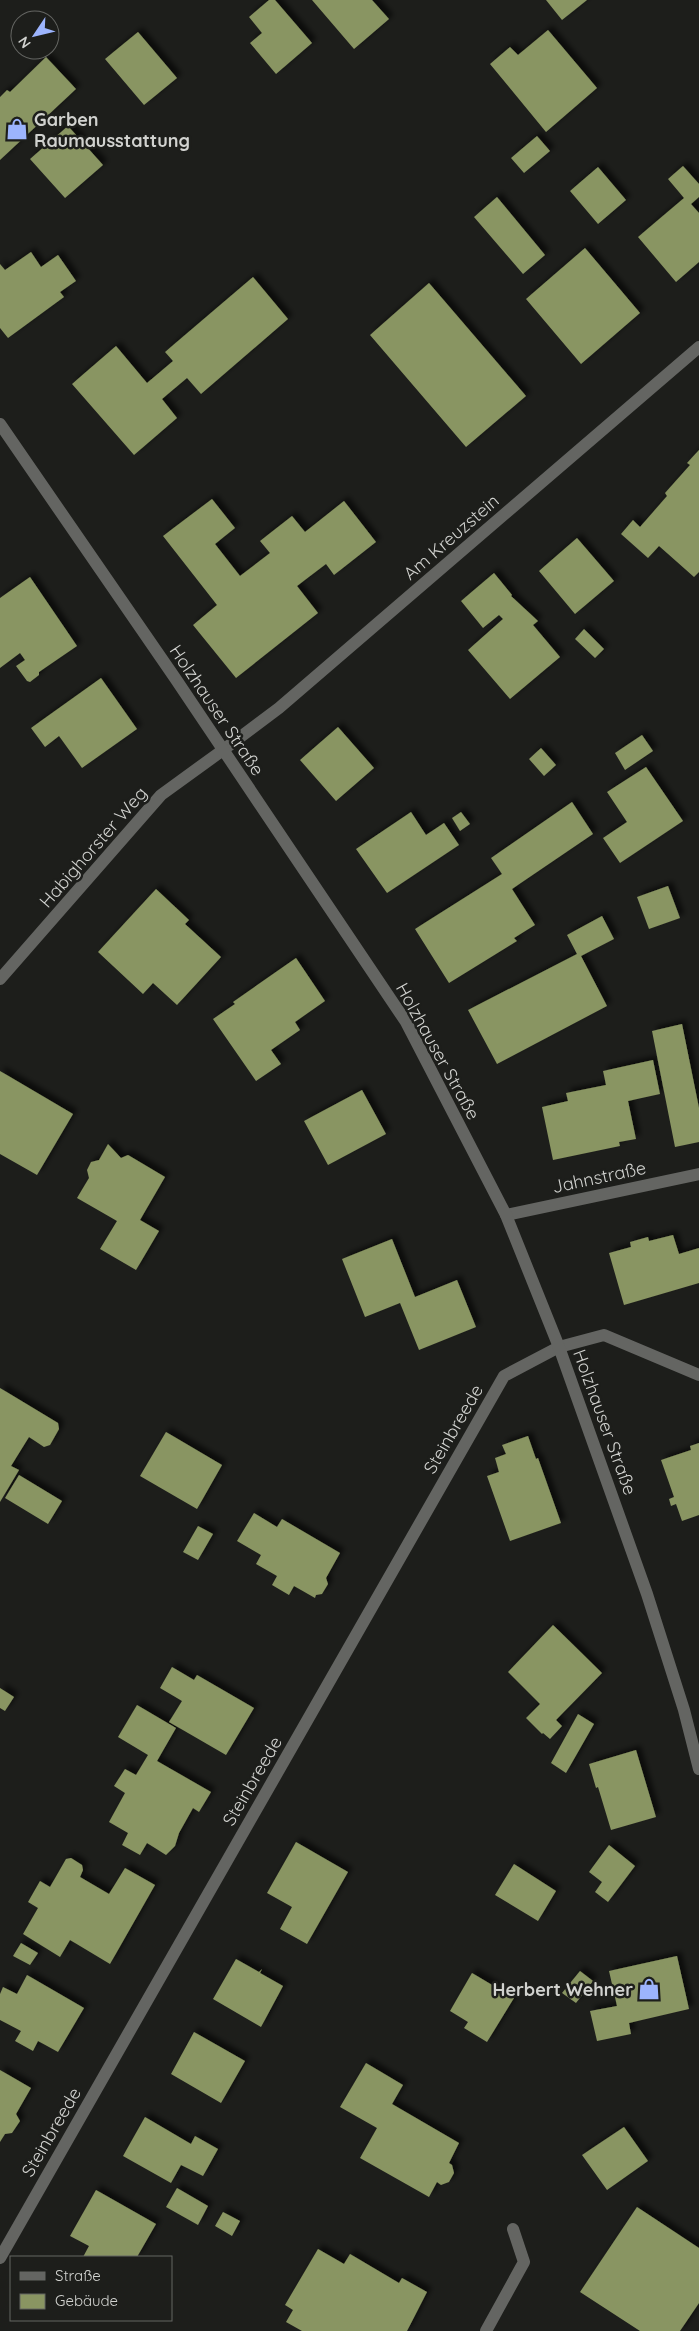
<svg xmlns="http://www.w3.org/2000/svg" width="699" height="2331" viewBox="0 0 699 2331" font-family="Quicksand,sans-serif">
  <defs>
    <filter id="shadow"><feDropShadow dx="4.5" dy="-4.5" stdDeviation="2.5" flood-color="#0009"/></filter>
  </defs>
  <rect width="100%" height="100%" fill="#1d1e1b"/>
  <path fill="#899562" filter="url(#shadow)" d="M 269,0 L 275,0 L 312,43 L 276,74 L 250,43 L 262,33 L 249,17 Z
    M 312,0 L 372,0 L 389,19 L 354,49 Z
    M 546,0 L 587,0 L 562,20 Z
    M 548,30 L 597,88 L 546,132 L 490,64 L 510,47 L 518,55 Z
    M 138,32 L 177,78 L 144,105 L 105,59 Z
    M 46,57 L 76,89 L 0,160 L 0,97 L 7,90 L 10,92 Z
    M 68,126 L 103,165 L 65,198 L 30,159 Z
    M 537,136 L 550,151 L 524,173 L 511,158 Z
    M 683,166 L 699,184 L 699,197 L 691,204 L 699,213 L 699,262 L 676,282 L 638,237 L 684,198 L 668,179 Z
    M 598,167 L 626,200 L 598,224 L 570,191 Z
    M 497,197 L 545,255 L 523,274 L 474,217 Z
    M 585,248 L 640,313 L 581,364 L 526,299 Z
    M 31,252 L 41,267 L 58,255 L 76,281 L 60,292 L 64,297 L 8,338 L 0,328 L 0,264 L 5,270 Z
    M 253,277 L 288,319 L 201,394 L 187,378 L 162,399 L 177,418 L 134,455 L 72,384 L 116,346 L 147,383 L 173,361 L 165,352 Z
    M 429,283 L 526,396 L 466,447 L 370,335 Z
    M 699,450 L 699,572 L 694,577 L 659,546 L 648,558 L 621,534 L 633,520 L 640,527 L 667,496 L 665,493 L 690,465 L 687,463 Z
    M 212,499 L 235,528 L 215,544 L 240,576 L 270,553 L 260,541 L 292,516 L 305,532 L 344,501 L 376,542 L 334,575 L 326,564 L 297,586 L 318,613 L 236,678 L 193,625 L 217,605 L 163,536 Z
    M 577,538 L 614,581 L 575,614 L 539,571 Z
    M 494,573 L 512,595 L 511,596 L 538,621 L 533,625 L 560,657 L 510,699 L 468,650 L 503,619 L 499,615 L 483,628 L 461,601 Z
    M 30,577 L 77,646 L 39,672 L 39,675 L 30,682 L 27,681 L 16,666 L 25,660 L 20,653 L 0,668 L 0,598 Z
    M 584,629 L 604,649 L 595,658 L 575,639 Z
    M 101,678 L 137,729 L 82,768 L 59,736 L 45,747 L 31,728 Z
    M 338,727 L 374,768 L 336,801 L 300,760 Z
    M 642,735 L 653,751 L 625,770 L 615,753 Z
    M 541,748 L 556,765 L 544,776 L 529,759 Z
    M 646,767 L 683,821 L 620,863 L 603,838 L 627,822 L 607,792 Z
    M 572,802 L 593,834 L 512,889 L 535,925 L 514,938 L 517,941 L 449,983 L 415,929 L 502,874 L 491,858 Z
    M 411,812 L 426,835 L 444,823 L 459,845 L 387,893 L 356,849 Z
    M 461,812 L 470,824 L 460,831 L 452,818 Z
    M 668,886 L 680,918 L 649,929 L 637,897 Z
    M 156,889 L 189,920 L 185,924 L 221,957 L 177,1005 L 153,983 L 143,994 L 98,952 Z
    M 602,916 L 614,939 L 581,956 L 607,1006 L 497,1064 L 468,1010 L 577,954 L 567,935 Z
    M 296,958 L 325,1001 L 295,1022 L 300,1030 L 271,1050 L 281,1064 L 256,1081 L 213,1019 L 235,1004 L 233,1002 Z
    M 682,1024 L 699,1108 L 699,1142 L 675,1147 L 652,1031 Z
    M 653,1060 L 660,1094 L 628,1101 L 636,1139 L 619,1142 L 620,1146 L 553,1160 L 542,1107 L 568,1101 L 566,1093 L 606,1085 L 603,1071 Z
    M 0,1071 L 73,1114 L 37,1175 L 0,1154 Z
    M 362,1090 L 386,1134 L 328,1165 L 304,1121 Z
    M 108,1144 L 121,1158 L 128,1155 L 165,1177 L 140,1220 L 159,1231 L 136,1270 L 100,1249 L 117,1221 L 77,1198 L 89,1178 L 87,1170 L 91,1162 L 99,1160 Z
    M 673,1235 L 679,1254 L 699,1248 L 699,1283 L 624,1305 L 609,1253 L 631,1247 L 630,1242 L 648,1237 L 649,1241 Z
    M 392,1239 L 415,1297 L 457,1280 L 476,1327 L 419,1350 L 400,1303 L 365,1317 L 342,1259 Z
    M 0,1388 L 58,1423 L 59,1429 L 50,1445 L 44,1447 L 29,1437 L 11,1466 L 19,1470 L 0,1502 Z
    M 166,1432 L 222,1465 L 197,1509 L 140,1476 Z
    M 528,1436 L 536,1459 L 538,1458 L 561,1523 L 510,1541 L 487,1476 L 499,1472 L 495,1458 L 506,1454 L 502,1445 Z
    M 699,1443 L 699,1515 L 682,1521 L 676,1504 L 671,1506 L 669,1499 L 674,1497 L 661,1460 L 691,1450 L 690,1446 Z
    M 19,1475 L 62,1501 L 48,1524 L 5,1498 Z
    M 254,1513 L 277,1527 L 282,1519 L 340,1553 L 326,1578 L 328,1584 L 322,1594 L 316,1595 L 315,1598 L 294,1586 L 289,1595 L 272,1585 L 277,1576 L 256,1564 L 261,1555 L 237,1541 Z
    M 198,1526 L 213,1534 L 198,1560 L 183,1552 Z
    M 553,1625 L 602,1673 L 556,1720 L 562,1726 L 550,1739 L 543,1733 L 542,1734 L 526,1718 L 540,1704 L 508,1672 Z
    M 172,1667 L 194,1680 L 197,1675 L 254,1708 L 226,1755 L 169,1722 L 182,1701 L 160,1688 Z
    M 0,1688 L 14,1697 L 5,1711 L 0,1708 Z
    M 137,1705 L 176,1728 L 157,1761 L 211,1792 L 199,1812 L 193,1808 L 179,1833 L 175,1846 L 166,1855 L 147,1843 L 140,1855 L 122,1845 L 128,1833 L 109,1822 L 125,1793 L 114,1786 L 125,1769 L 136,1775 L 148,1755 L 118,1737 Z
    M 578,1714 L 594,1724 L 566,1773 L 551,1763 Z
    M 636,1750 L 656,1817 L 611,1830 L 598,1787 L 596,1788 L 589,1764 Z
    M 296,1842 L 348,1872 L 307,1944 L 280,1929 L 292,1907 L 267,1893 Z
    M 609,1845 L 635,1866 L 608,1902 L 595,1892 L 602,1882 L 589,1872 Z
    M 71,1858 L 82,1865 L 83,1870 L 80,1877 L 109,1894 L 125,1868 L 155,1885 L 110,1964 L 70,1940 L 60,1957 L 23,1934 L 38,1908 L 28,1902 L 40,1881 L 50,1887 L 66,1859 Z
    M 514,1864 L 556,1891 L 538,1921 L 495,1895 Z
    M 21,1943 L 38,1953 L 30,1965 L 13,1956 Z
    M 677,1956 L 689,2009 L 629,2023 L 631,2034 L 597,2041 L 590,2011 L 617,2006 L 609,1971 Z
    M 236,1959 L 259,1972 L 262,1969 L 260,1973 L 283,1986 L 261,2027 L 213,1999 Z
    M 580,1971 L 593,1981 L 576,2003 L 562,1993 Z
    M 472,1973 L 514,1998 L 487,2042 L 464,2028 L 468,2022 L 450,2011 Z
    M 27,1975 L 84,2008 L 58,2052 L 38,2041 L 33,2051 L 15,2041 L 21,2031 L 0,2020 L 0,1994 L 3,1987 L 17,1994 Z
    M 194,2032 L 245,2061 L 221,2103 L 171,2074 Z
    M 366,2063 L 403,2085 L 392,2104 L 459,2143 L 449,2163 L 452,2165 L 454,2173 L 449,2182 L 441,2185 L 437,2182 L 429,2197 L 360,2158 L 377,2128 L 340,2107 Z
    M 0,2070 L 31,2088 L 16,2114 L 20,2121 L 12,2133 L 5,2134 L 0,2142 Z
    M 145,2117 L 191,2144 L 195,2136 L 218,2149 L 203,2176 L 181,2165 L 171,2183 L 123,2156 Z
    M 624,2127 L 648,2161 L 607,2190 L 582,2155 Z
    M 177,2188 L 208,2206 L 198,2225 L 166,2207 Z
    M 96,2190 L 156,2224 L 137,2257 L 83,2257 L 89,2246 L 70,2236 Z
    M 637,2207 L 699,2248 L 699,2303 L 680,2331 L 640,2331 L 580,2292 Z
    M 223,2212 L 240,2221 L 232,2236 L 215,2226 Z
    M 318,2249 L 344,2264 L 350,2254 L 399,2283 L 402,2278 L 427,2292 L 407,2331 L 302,2331 L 286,2322 L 293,2310 L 285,2305 Z"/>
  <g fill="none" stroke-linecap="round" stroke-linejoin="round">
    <path stroke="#646562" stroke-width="12" d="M 223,750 L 279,708 L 699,347
      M 506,1215 L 699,1174
      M 0,2258 L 504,1376 L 559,1347 L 604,1335 L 699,1375
      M 486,2331 L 524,2262 L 513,2229"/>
    <path stroke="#646562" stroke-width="12" d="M 0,424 L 175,678 L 406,1022 L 506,1215 L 559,1347 L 647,1594 L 684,1710 L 699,1769
      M 0,979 L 161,795 L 223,750"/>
  </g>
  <defs>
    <g id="shop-bare" transform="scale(1.725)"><path d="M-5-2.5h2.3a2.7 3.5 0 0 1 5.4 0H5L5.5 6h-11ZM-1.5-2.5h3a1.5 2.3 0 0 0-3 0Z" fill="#9cb4fd" stroke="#1d1e1b" stroke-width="2.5" paint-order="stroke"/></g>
  </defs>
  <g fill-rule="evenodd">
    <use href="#shop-bare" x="17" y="129"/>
    <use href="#shop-bare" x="649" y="1989"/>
  </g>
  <g text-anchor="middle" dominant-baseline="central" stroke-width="5" stroke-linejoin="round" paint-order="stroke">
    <g font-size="18" font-weight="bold" fill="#d1d2cf" stroke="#1d1e1b" text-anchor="start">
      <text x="34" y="119">Garben<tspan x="34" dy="21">Raumausstattung</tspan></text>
      <text x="633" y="1989" text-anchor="end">Herbert Wehner</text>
    </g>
    <g font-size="18" fill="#d1d2cf" stroke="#1d1e1b">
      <text transform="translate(451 537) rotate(-41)">Am Kreuzstein</text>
      <text transform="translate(217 710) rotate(56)">Holzhauser Straße</text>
      <text transform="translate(93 847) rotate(-49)">Habighorster Weg</text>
      <text transform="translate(438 1051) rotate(61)">Holzhauser Straße</text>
      <text transform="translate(599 1177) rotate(-12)">Jahnstraße</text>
      <text transform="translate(605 1422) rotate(70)">Holzhauser Straße</text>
      <text transform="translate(453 1429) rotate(-60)">Steinbreede</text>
      <text transform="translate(252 1781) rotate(-60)">Steinbreede</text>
      <text transform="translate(51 2132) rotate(-60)">Steinbreede</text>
    </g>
  </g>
  <rect x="10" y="2256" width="162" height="65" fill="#1d1e1b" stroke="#656663"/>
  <rect x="20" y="2272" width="25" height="8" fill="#646562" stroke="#656663"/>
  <text x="55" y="2281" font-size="15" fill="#d1d2cf">Straße</text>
  <rect x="20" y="2294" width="25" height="15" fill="#899562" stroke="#656663"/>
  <text x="55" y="2306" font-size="15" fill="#d1d2cf">Gebäude</text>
  <g transform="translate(35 35) rotate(235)"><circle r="24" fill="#1d1e1b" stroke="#656663"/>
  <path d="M0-4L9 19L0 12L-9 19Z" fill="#9cb4fd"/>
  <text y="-8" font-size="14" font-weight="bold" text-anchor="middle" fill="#d1d2cf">N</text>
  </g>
</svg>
